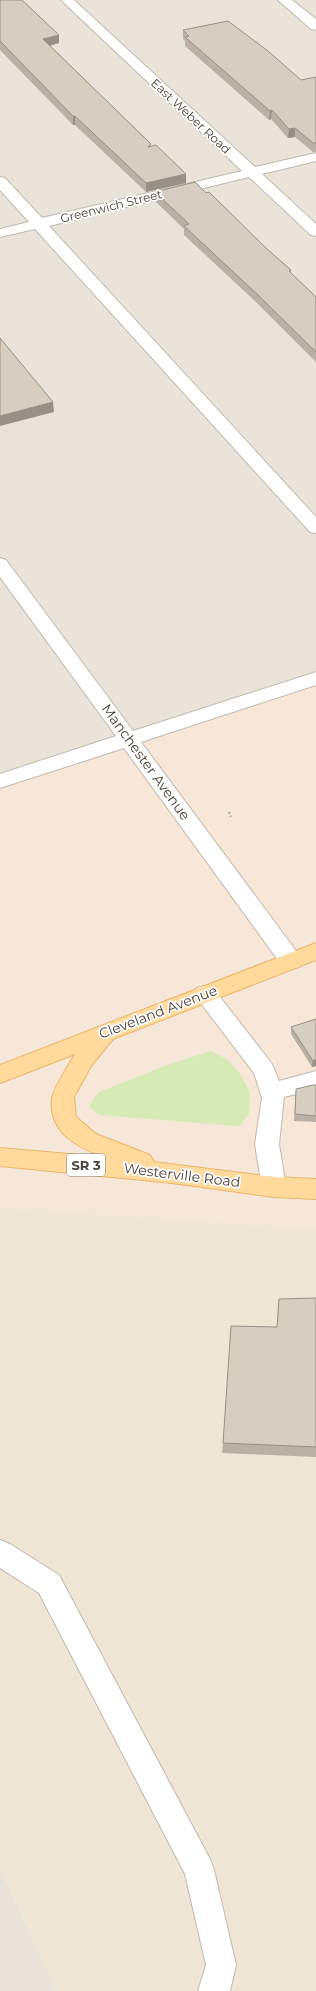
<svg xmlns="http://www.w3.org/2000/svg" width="316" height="1991" viewBox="0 0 316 1991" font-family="Montserrat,sans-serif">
  <rect width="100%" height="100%" fill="#f6f2ec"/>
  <path fill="#eae3da" d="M 0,0 L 316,0 L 316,675 L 0,780 Z
    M 0,1868 L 57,1991 L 0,1991 Z"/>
  <path fill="#f7e7d8" d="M 316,675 L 316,1229 L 0,1207 L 0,780 Z"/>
  <path fill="#efe6d6" d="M 0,1207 L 316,1229 L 316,1991 L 57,1991 L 0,1868 Z"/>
  <path fill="#d6eab5" d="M 211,1051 L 229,1061 L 241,1075 L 250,1093 L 249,1114 L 239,1126 L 98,1115 L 89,1106 L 99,1092 L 170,1064 Z"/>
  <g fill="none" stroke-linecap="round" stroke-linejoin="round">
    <g stroke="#c2b9ae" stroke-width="2">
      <path id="minor" d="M 61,0 L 74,0 L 255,167 L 316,153 L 316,161 L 262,174 L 316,224 L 316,236 L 311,235 L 249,177 L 49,226 L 316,517 L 316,533 L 310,532 L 35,229 L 0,237 L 0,229 L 29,222 L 0,190 L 0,177 L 5,178 L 42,218 L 242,171 Z
        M 278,0 L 292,0 L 316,19 L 316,30 L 311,29 Z
        M 0,558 L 6,560 L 133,731 L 316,672 L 316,685 L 141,742 L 299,955 L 302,961 L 299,967 L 291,969 L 283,967 L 124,748 L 0,788 L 0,774 L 116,736 L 0,577 Z
        M 205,986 L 213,988 L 272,1064 L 279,1081 L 316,1071 L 316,1089 L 284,1097 L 279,1144 L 286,1187 L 282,1194 L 274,1197 L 266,1194 L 262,1187 L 255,1144 L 262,1098 L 254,1073 L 194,994 L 197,988 Z
        M 0,1540 L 10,1544 L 59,1575 L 210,1859 L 214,1870 L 236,1965 L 230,1991 L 198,1991 L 206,1965 L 185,1874 L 39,1593 L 0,1568 Z"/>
    </g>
    <g stroke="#e6b66a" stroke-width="2">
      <path id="major" d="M 316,943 L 316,960 L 113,1039 L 91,1066 L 74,1097 L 76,1117 L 96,1134 L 150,1155 L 154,1162 L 274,1177 L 316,1179 L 316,1199 L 274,1197 L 172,1183 L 0,1166 L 0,1148 L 104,1157 C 77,1147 48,1132 52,1098 C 53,1089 70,1063 75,1054 L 0,1083 L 0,1065 Z"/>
    </g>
    <path stroke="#c4b49f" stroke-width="2.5" stroke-dasharray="2 2" stroke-linecap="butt" d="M 229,812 L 231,817"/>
    <use href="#minor" fill="#fff" fill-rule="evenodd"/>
    <use href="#major" fill="#ffda9c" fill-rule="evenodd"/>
  </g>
  <path fill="#bab0a6" d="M 0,0 L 59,43 L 50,46 L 151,147 L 186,183 L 146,192 L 75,125 L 73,125 L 0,50 Z
    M 183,30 L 301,80 L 316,77 L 316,152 L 313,152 L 295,137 L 288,138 L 271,119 L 269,120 L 185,46 L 185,41 L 183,39 Z
    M 155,192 L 267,249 L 291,270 L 291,273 L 316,297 L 316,362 L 257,303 L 184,235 L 184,229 L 155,201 Z
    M 316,1019 L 316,1066 L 312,1067 L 291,1034 L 291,1027 Z
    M 316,1085 L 316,1122 L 294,1121 L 296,1089 Z
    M 316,1298 L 316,1457 L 222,1453 L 223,1443 L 277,1327 Z"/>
  <path fill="#979087" d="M 59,35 L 59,43 L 43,47 L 43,39 Z
    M 272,110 L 271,119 L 269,120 L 270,111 Z
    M 73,116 L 75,116 L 75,125 L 73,125 Z
    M 295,128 L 295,137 L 288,138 L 289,129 Z
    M 186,174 L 186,183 L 146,192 L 146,183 Z
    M 53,402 L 54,412 L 0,426 L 0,416 Z
    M 316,1059 L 316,1066 L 312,1067 L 313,1061 Z"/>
  <path fill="#d8cdc1" stroke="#979087" d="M 0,0 L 22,0 L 59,35 L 43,39 L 151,144 L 148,147 L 156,145 L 186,174 L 146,183 L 75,116 L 73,116 L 0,41 Z
    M 228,21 L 268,51 L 301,80 L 316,77 L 316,143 L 313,143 L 295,128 L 289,129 L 272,110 L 270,111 L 185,37 L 189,36 L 183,30 Z
    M 195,182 L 206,193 L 209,192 L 267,249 L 291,270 L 289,271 L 316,297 L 316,352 L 257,294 L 184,226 L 189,224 L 155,192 Z
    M 0,338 L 53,402 L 0,416 Z
    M 316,1019 L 316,1059 L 313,1061 L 291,1027 Z
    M 313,1085 L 316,1085 L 316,1116 L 295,1114 L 296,1089 Z
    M 316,1298 L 316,1447 L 223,1443 L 231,1326 L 277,1327 L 279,1299 Z"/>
  <g text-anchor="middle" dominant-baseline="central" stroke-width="3.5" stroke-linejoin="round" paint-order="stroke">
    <g font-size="12" fill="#4b4239" stroke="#fff">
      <text transform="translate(191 116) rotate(43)">East Weber Road</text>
      <text transform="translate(111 206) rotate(-14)">Greenwich Street</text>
    </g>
    <rect fill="#fff" stroke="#817b74" stroke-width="1" x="67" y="1154" width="38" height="22" rx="3"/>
    <g font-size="13" font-weight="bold" fill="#4b4239">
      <text x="86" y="1165">SR 3</text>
    </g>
    <g font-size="14" fill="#4b4239" stroke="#fff">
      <text transform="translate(146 762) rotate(54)">Manchester Avenue</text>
      <text transform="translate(158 1012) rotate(-21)">Cleveland Avenue</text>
      <text transform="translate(182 1175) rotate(7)">Westerville Road</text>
    </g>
  </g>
</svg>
